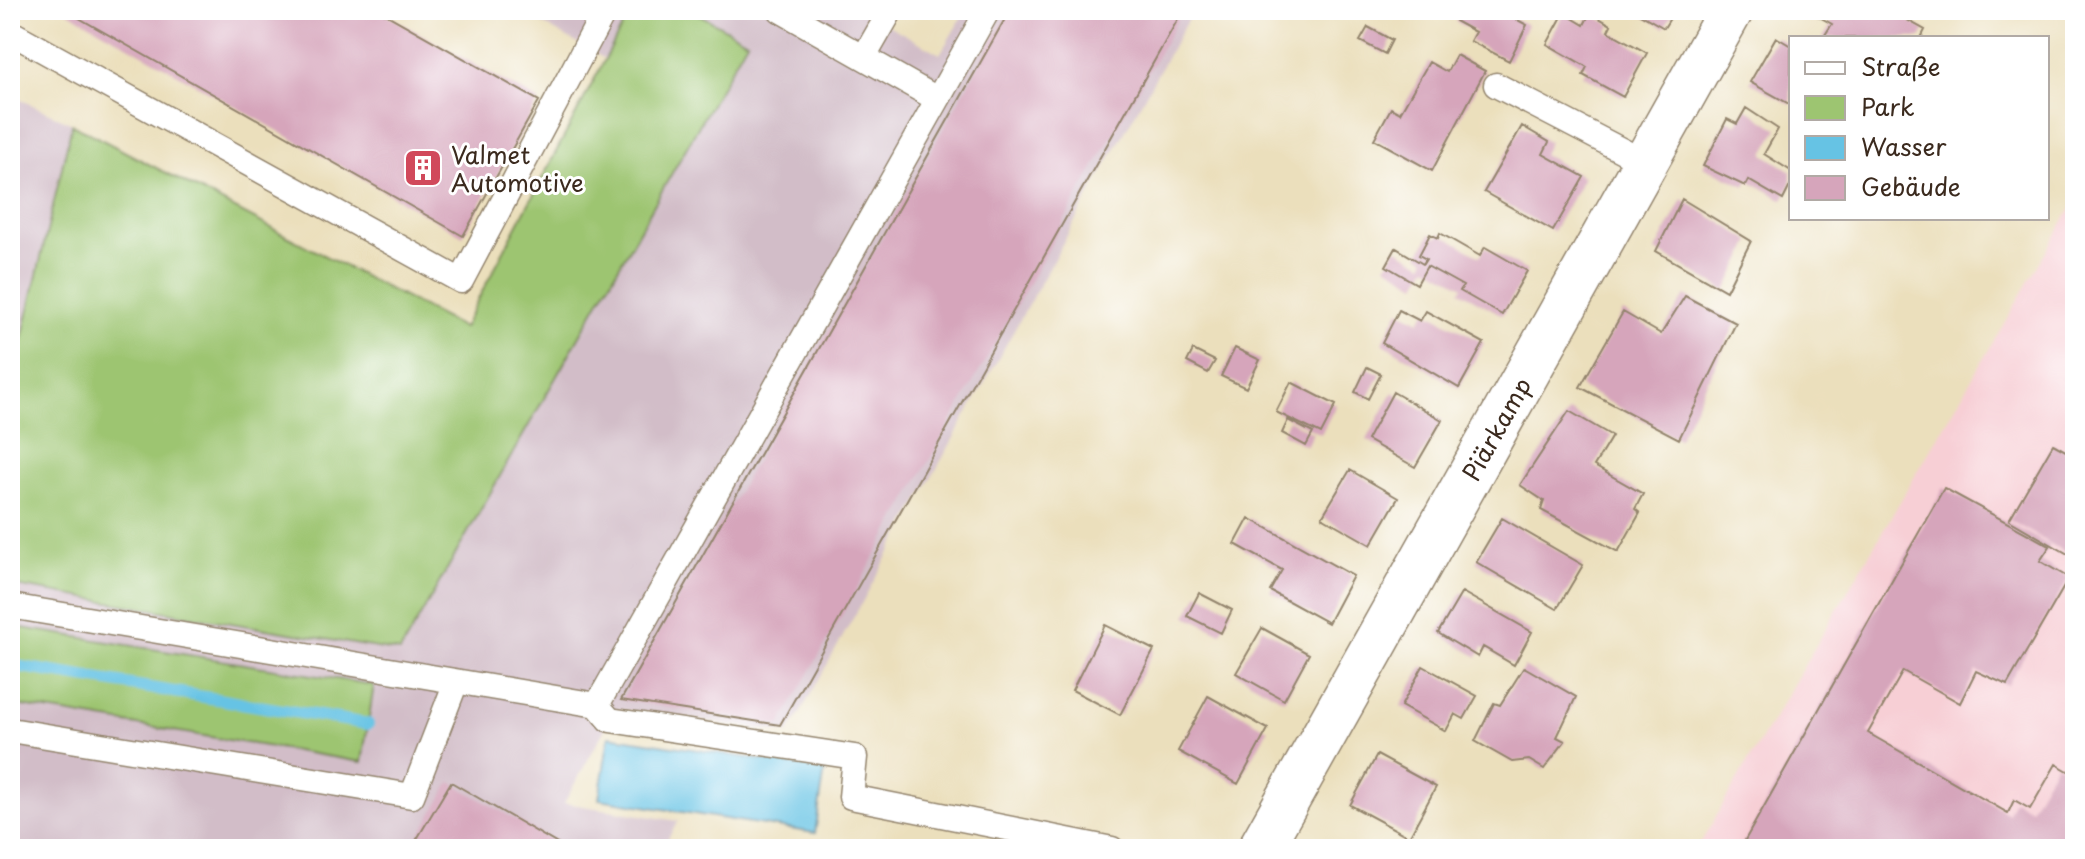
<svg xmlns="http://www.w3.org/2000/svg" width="2085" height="859" viewBox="0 0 2085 859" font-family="'Playpen Sans',sans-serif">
  <rect width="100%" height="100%" fill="#fff"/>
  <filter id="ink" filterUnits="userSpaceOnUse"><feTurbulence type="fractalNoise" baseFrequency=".0125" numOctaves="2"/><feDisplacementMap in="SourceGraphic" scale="16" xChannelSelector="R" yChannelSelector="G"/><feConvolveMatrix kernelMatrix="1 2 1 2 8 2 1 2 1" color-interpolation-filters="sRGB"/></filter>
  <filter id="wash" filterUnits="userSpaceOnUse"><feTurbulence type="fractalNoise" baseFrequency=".006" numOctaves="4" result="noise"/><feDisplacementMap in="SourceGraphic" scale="32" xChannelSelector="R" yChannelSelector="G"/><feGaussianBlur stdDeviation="1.8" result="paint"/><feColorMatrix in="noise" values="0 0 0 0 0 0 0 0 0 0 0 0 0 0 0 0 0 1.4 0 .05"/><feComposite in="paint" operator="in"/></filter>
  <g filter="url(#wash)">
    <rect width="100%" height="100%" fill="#ebdfbc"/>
    <path fill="#f7cfd5" d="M 2075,202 L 2075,849 L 1697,849 Z"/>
    <path fill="#d2bdc8" d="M 518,10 L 861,10 L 940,54 L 966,10 L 1193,10 L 789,733 L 616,709 L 564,803 L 678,821 L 662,849 L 10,849 L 10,94 L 72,124 L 463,328 L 605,59 Z"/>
    <path fill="#9dc571" stroke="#6c7848" stroke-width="2" d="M 631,10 L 691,10 L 747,41 L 400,652 L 10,585 L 10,391 L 72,124 L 463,328 Z
      M 10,626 L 374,685 L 362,762 L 10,704 Z"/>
    <path fill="#66c3e4" stroke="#507681" stroke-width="2" d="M 609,736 L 825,770 L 815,833 L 599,799 Z"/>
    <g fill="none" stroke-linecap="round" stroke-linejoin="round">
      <path stroke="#66c3e4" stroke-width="12" d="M 10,665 L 368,724"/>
    </g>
    <g id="blocks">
      <path fill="#d6a5bb" d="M 65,10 L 383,10 L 382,12 L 539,101 L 463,236 Z
        M 1010,10 L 1183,10 L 780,725 L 621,700 Z
        M 1461,10 L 1499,10 L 1527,25 L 1509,61 L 1470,41 L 1475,32 L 1455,21 Z
        M 1633,10 L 1675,10 L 1664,28 Z
        M 1807,10 L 1889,10 L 1925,30 L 1921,38 L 1823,38 L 1832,24 Z
        M 1564,13 L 1584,25 L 1590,13 L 1611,25 L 1608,31 L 1647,53 L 1623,97 L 1583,75 L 1587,67 L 1547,44 Z
        M 1368,27 L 1392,40 L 1385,54 L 1360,41 Z
        M 1776,37 L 1791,46 L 1791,105 L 1750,82 Z
        M 1456,55 L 1485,71 L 1432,171 L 1374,139 L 1391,108 L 1400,113 L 1429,62 L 1447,72 Z
        M 1746,108 L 1778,129 L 1764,154 L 1791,171 L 1791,184 L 1783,200 L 1748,180 L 1745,186 L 1703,166 L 1727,119 L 1737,124 Z
        M 1522,126 L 1549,142 L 1543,154 L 1584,177 L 1553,231 L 1484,192 Z
        M 1682,199 L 1751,241 L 1726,291 L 1656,251 Z
        M 1440,233 L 1480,256 L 1485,247 L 1527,271 L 1502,315 L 1460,291 L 1463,286 L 1427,266 L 1417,284 L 1386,266 L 1396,248 L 1423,264 L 1426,259 L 1419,255 L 1430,234 L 1438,238 Z
        M 1685,296 L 1736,323 L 1679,439 L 1580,387 L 1623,312 L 1661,334 Z
        M 1399,310 L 1420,321 L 1426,311 L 1484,343 L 1459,388 L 1382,343 Z
        M 1235,348 L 1260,360 L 1246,388 L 1221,376 Z
        M 1193,350 L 1215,361 L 1208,373 L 1187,362 Z
        M 1367,367 L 1381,374 L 1368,399 L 1355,392 Z
        M 1291,382 L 1336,405 L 1321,434 L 1276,412 Z
        M 1393,392 L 1442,420 L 1415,467 L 1367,440 Z
        M 1569,411 L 1612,436 L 1594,466 L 1643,494 L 1635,509 L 1640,513 L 1618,552 L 1541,510 L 1544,501 L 1520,485 Z
        M 1288,420 L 1313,433 L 1306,446 L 1282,433 Z
        M 2053,444 L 2075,456 L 2075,558 L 2009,520 Z
        M 1350,470 L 1398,498 L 1371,545 L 1322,517 Z
        M 1944,488 L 2050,546 L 2040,561 L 2069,578 L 2007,685 L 1976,671 L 1960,703 L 1903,671 L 1868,733 L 2008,813 L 2014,800 L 2030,809 L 2056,764 L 2075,775 L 2075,849 L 1740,849 Z
        M 1249,518 L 1353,576 L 1328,623 L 1270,591 L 1282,570 L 1235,544 Z
        M 1502,518 L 1583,565 L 1557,609 L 1476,562 Z
        M 1462,592 L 1532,632 L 1514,665 L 1483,647 L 1478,657 L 1438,633 Z
        M 1199,593 L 1232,610 L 1221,633 L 1187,616 Z
        M 1105,625 L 1154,650 L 1120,715 L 1072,690 Z
        M 1262,628 L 1309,654 L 1284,700 L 1236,673 Z
        M 1423,666 L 1477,696 L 1464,719 L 1455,714 L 1446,731 L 1401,706 Z
        M 1524,667 L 1576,697 L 1557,737 L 1565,741 L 1544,769 L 1529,760 L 1512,762 L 1475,741 L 1494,703 L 1500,705 Z
        M 1208,696 L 1268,729 L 1238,784 L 1178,751 Z
        M 1377,755 L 1436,787 L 1409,837 L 1350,805 Z
        M 451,782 L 566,849 L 411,849 Z"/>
    </g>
  </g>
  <g filter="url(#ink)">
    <use href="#blocks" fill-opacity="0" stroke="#93846d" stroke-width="2"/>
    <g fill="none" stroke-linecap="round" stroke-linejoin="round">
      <g stroke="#93846d" stroke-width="27">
        <path id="lane" d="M 780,10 L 937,99
          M 10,32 L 461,281 L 605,10
          M 864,57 L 891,10
          M 1496,85 L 1646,163
          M 10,606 L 597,705 L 610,720 L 855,757 L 851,797 L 1112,849
          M 597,705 L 988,10
          M 10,730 L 412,796 L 456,682"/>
      </g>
      <g stroke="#93846d" stroke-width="47">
        <g id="street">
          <path id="s1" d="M 1260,849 L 1731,10"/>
        </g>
      </g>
      <use href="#lane" stroke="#fff" stroke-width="24"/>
      <use href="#street" stroke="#fff" stroke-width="44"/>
    </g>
  </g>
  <defs>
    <g id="building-square" transform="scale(2)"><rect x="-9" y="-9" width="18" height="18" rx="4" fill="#d1495b" stroke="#fff"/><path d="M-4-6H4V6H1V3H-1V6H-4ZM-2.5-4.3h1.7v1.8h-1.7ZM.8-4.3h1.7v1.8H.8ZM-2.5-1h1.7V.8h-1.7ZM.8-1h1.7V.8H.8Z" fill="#fff"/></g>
  </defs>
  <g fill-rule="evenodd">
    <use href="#building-square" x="423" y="168"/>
  </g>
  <g text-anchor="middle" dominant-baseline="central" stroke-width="6" stroke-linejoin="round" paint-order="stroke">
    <g font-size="24" fill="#3b2a1e" stroke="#fff" text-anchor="start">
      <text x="451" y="154">Valmet<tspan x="451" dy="28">Automotive</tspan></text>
    </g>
    <g font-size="24" fill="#3b2a1e" stroke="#fff">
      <text stroke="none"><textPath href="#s1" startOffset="482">Piärkamp</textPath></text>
    </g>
  </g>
  <rect width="2085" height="859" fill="none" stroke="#fff" stroke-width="40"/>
  <rect x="1789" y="36" width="260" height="184" fill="#ffffff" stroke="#b1aaa5" stroke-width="2"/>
  <rect x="1805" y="62" width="40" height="12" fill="#ffffff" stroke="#b1aaa5" stroke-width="2"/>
  <text x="1861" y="76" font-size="24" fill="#3b2a1e">Straße</text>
  <rect x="1805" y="96" width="40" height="24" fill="#9dc571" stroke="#b1aaa5" stroke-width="2"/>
  <text x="1861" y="116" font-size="24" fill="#3b2a1e">Park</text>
  <rect x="1805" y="136" width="40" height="24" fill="#66c3e4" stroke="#b1aaa5" stroke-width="2"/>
  <text x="1861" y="156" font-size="24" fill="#3b2a1e">Wasser</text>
  <rect x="1805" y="176" width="40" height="24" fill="#d6a5bb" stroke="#b1aaa5" stroke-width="2"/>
  <text x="1861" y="196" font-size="24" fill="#3b2a1e">Gebäude</text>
</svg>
